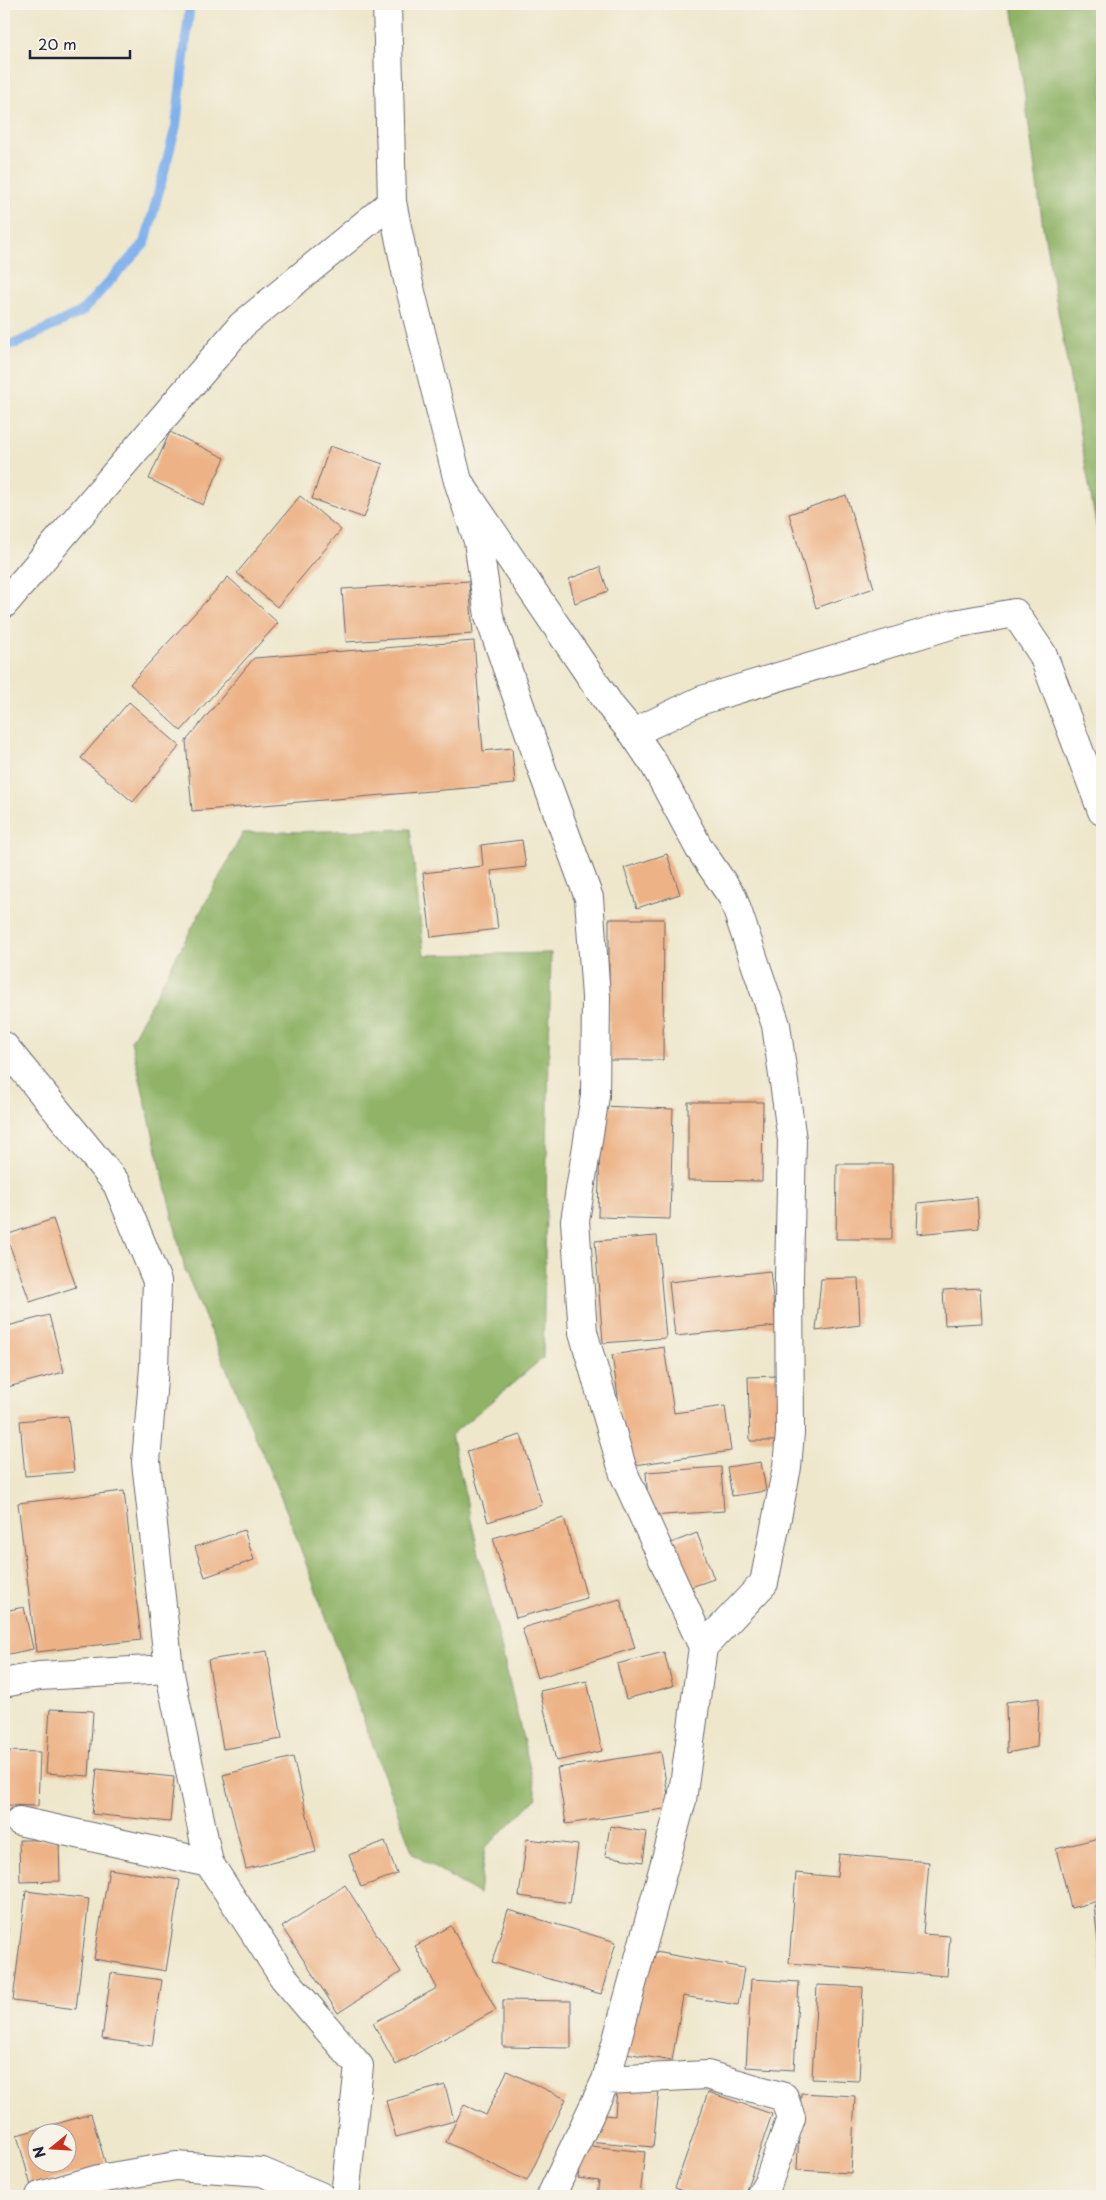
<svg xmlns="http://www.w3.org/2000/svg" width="1106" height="2200" viewBox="0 0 1106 2200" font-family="'Playpen Sans',sans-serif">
  <rect width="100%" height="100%" fill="#f7f3e8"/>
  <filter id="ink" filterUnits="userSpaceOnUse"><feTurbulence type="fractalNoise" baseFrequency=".02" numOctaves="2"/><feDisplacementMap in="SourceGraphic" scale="10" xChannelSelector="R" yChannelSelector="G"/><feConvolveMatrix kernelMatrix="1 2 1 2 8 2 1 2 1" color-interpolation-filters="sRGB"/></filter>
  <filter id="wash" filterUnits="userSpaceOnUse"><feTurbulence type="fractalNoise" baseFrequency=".0096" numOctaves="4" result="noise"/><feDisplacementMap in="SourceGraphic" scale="20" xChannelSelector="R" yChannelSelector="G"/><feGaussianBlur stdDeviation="1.12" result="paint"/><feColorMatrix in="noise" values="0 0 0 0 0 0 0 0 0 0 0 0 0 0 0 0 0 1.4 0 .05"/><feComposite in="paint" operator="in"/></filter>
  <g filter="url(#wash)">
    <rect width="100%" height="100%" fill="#eee7cc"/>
    <path fill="#90b367" stroke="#596a51" d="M 1012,4 L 1102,4 L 1102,558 L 1043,227 Z
      M 410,829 L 424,955 L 551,953 L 543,1358 L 451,1435 L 537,1798 L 485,1848 L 479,1894 L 413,1854 L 287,1512 L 185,1270 L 131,1041 L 243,833 Z"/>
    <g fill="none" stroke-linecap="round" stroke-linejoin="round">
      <path stroke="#80b1ec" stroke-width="10" d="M 4,345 L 17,343 L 81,312 L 145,243 L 176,126 L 190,4"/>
    </g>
    <g id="blocks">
      <path fill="#edb387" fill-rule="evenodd" d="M 170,432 L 225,458 L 203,505 L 149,479 Z
        M 330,446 L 383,464 L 364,518 L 312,499 Z
        M 846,495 L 874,588 L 816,608 L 789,514 Z
        M 300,496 L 341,530 L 277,607 L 237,573 Z
        M 600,567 L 608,591 L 575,603 L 569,579 Z
        M 228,577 L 278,623 L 181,731 L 130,684 Z
        M 469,581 L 473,634 L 346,642 L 342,589 Z
        M 474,641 L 483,751 L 512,748 L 515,784 L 192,811 L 186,741 L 254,658 Z
        M 129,702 L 180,746 L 133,802 L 81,758 Z
        M 522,840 L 526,867 L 491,871 L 498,929 L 431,937 L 423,873 L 483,866 L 481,845 Z
        M 667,854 L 680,894 L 637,908 L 624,868 Z
        M 609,919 L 664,919 L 663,1060 L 609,1060 Z
        M 688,1102 L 763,1102 L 762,1181 L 688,1180 Z
        M 601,1106 L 673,1109 L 670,1219 L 598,1217 Z
        M 837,1164 L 892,1164 L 892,1239 L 836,1239 Z
        M 977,1197 L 979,1228 L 917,1234 L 918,1203 Z
        M 53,1219 L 76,1287 L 30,1302 L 6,1235 Z
        M 657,1236 L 666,1338 L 603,1343 L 595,1241 Z
        M 770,1271 L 776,1326 L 675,1336 L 669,1282 Z
        M 858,1278 L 860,1325 L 816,1331 L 821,1279 Z
        M 980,1288 L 982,1323 L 945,1325 L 943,1290 Z
        M 49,1315 L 64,1372 L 4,1388 L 4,1327 Z
        M 664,1347 L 674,1413 L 725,1406 L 731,1451 L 628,1466 L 612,1355 Z
        M 778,1376 L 780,1441 L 750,1441 L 748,1377 Z
        M 68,1416 L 74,1472 L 25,1476 L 20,1421 Z
        M 521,1435 L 542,1505 L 488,1522 L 467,1451 Z
        M 761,1462 L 766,1491 L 732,1496 L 727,1467 Z
        M 721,1467 L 724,1511 L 649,1516 L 646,1472 Z
        M 124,1491 L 141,1640 L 36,1652 L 18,1503 Z
        M 564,1518 L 587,1598 L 516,1618 L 493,1538 Z
        M 244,1530 L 254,1560 L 205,1577 L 195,1547 Z
        M 697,1533 L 714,1579 L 685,1589 L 668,1544 Z
        M 620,1599 L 635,1648 L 537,1678 L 522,1628 Z
        M 24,1607 L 33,1649 L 4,1655 L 4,1611 Z
        M 267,1651 L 282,1739 L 223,1749 L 208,1660 Z
        M 664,1652 L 673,1686 L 626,1699 L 617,1664 Z
        M 587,1681 L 602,1751 L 556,1761 L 540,1691 Z
        M 1039,1698 L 1037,1747 L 1007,1753 L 1006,1702 Z
        M 50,1709 L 93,1711 L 89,1776 L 46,1773 Z
        M 4,1751 L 40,1752 L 38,1806 L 4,1805 Z
        M 661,1752 L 670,1808 L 566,1824 L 557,1768 Z
        M 293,1757 L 316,1852 L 246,1869 L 223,1775 Z
        M 97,1769 L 174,1777 L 170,1822 L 92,1814 Z
        M 610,1826 L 647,1832 L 643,1862 L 605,1856 Z
        M 1102,1837 L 1102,1900 L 1071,1908 L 1056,1849 Z
        M 527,1839 L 578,1845 L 570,1903 L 519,1896 Z
        M 19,1840 L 59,1840 L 60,1881 L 20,1882 Z
        M 385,1841 L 397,1874 L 361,1887 L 349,1855 Z
        M 839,1854 L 929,1862 L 923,1934 L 950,1936 L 947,1976 L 789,1963 L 796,1873 L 837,1877 Z
        M 109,1869 L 180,1880 L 166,1971 L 94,1959 Z
        M 345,1885 L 401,1972 L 338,2013 L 282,1927 Z
        M 26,1891 L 89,1899 L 76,2009 L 13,2001 Z
        M 1102,1904 L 1102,1971 L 1101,1971 L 1094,1905 Z
        M 508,1910 L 616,1942 L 601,1994 L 492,1962 Z
        M 451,1926 L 496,2010 L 396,2065 L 373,2023 L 437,1988 L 415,1946 Z
        M 4,1929 L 8,1929 L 5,1958 L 4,1958 Z
        M 644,1950 L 744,1968 L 738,2005 L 683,1996 L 672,2061 L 626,2053 Z
        M 111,1973 L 162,1980 L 152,2046 L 102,2039 Z
        M 751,1979 L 799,1982 L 794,2070 L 746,2067 Z
        M 817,1985 L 863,1987 L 859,2081 L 812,2079 Z
        M 503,2000 L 571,2001 L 571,2048 L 503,2047 Z
        M 507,2071 L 566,2099 L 527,2181 L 446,2142 L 464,2105 L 486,2115 Z
        M 445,2085 L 454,2121 L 396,2137 L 386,2101 Z
        M 617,2087 L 659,2090 L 653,2147 L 587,2141 L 590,2114 L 615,2116 Z
        M 708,2092 L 772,2114 L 744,2196 L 698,2196 L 675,2188 Z
        M 801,2093 L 855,2096 L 851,2173 L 797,2170 Z
        M 91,2114 L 106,2165 L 31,2186 L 17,2135 ZM 38,2132 L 68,2132 L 68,2162 L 38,2162 Z
        M 582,2145 L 645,2152 L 640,2196 L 597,2196 L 599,2181 L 578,2178 Z"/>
    </g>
  </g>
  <g filter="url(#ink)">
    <use href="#blocks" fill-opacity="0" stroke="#69676e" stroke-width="1"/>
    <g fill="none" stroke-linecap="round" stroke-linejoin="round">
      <g stroke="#69676e" stroke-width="30">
        <path id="minor" d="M 387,4 L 392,202 L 407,276 L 458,481 L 612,708 L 633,733 L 654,764 L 699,848 L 733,898 L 776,1025 L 792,1140 L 789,1278 L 790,1433 L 787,1467 L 764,1583 L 703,1647
          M 458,481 L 478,541 L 489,616 L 545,778 L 589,898 L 596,997 L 595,1096 L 575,1221 L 583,1332 L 624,1474 L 703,1647 L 682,1800 L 606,2080 L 551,2196
          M 4,604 L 242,325 L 392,202
          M 633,733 L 702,700 L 954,624 L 1015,613 L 1043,655 L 1102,811
          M 4,1046 L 117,1184 L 157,1281 L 154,1367 L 146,1462 L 169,1669 L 209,1863 L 284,1978 L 359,2066 L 345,2196
          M 4,1683 L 39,1676 L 169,1669
          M 19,1821 L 209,1863
          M 606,2080 L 707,2075 L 784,2097 L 791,2118 L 769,2180 L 760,2196
          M 40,2196 L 99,2179 L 176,2166 L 262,2172 L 320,2196"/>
      </g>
      <use href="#minor" stroke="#fff" stroke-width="28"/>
    </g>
  </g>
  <rect width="1106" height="2200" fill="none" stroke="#f7f3e8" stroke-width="20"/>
  <g transform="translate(52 2148) rotate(252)"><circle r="24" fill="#f7f3e8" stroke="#a29fa3"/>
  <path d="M0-4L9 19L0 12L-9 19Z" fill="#c8321e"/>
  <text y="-8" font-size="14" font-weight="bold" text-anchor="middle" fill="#22223b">N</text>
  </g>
  <path d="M30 50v8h100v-8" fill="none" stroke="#22223b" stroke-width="2.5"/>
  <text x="38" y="50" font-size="15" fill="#22223b" stroke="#f7f3e8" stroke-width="4" paint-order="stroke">20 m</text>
</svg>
